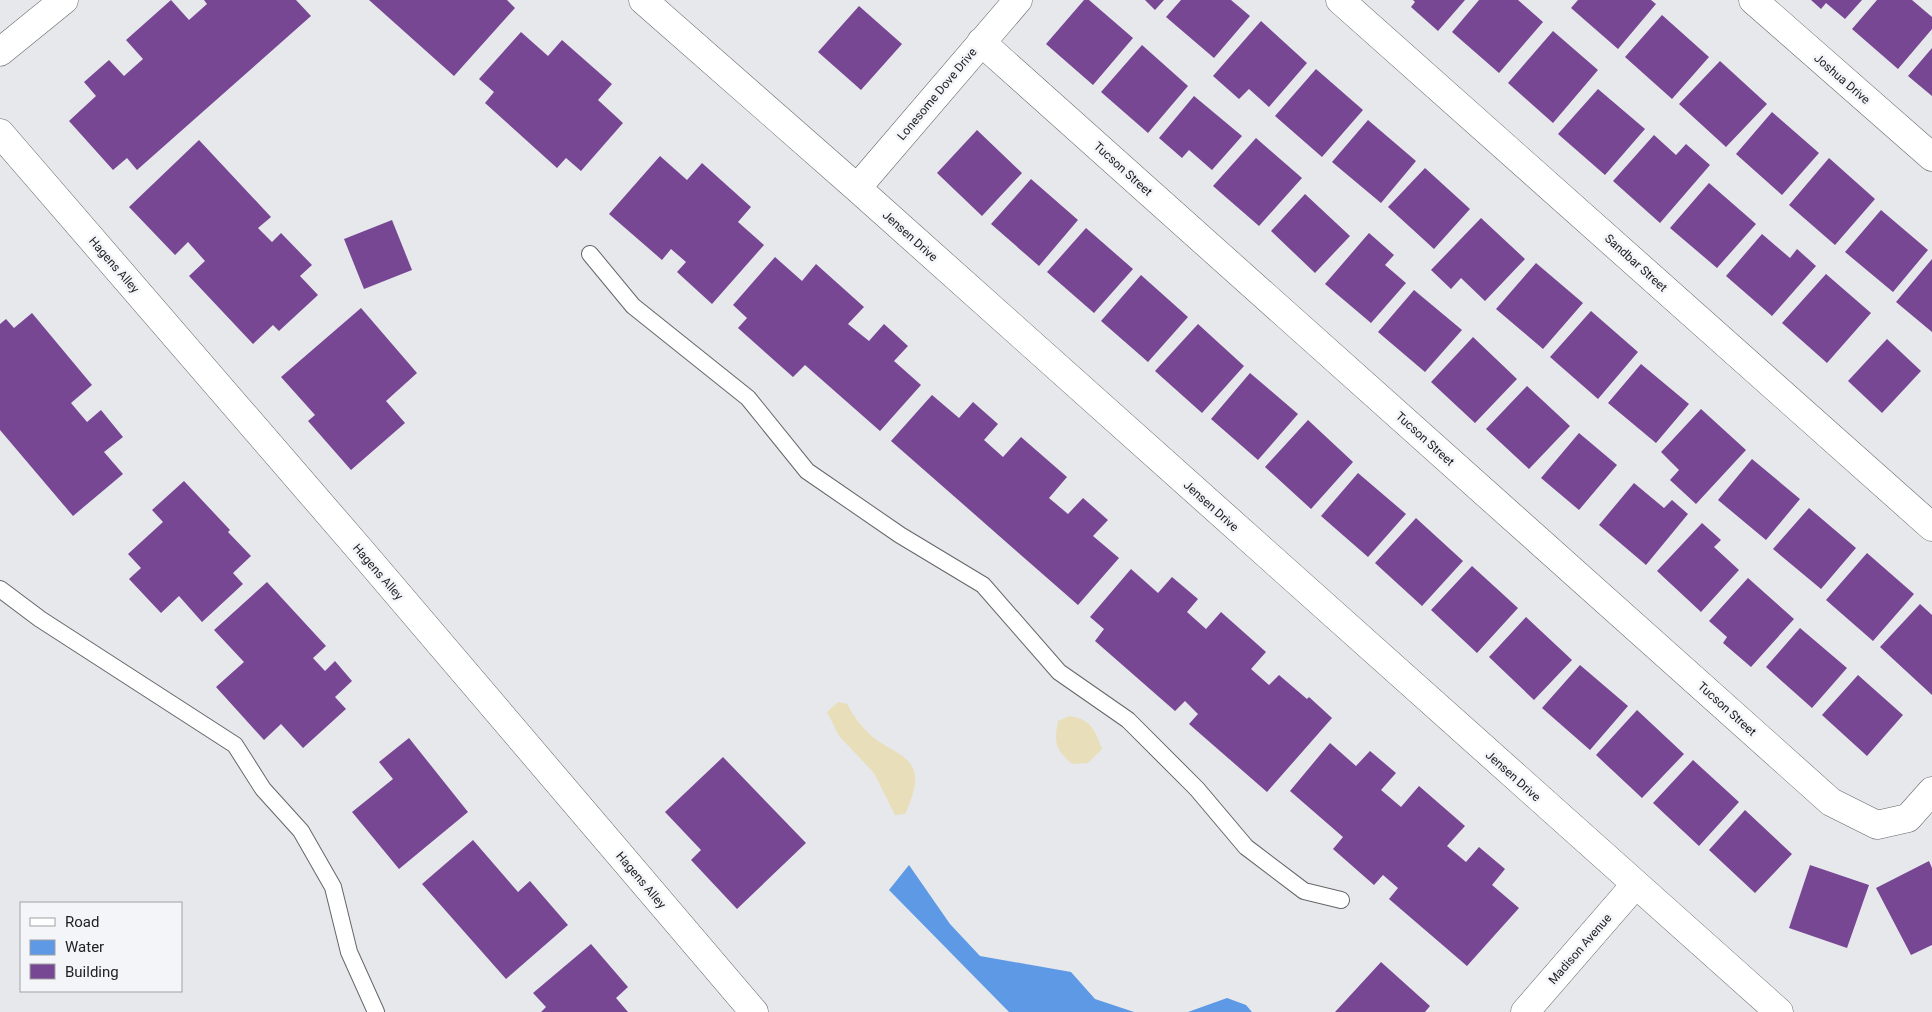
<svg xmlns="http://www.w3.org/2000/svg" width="1932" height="1012" viewBox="0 0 1932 1012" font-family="Roboto,sans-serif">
  <rect width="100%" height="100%" fill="#e6e8ec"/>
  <path fill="#e8deb9" d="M 838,702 L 847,704 C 854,717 862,728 874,738 C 887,749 914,756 915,776 C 916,789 910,803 905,814 L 895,815 L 874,773 L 839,736 L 827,712 Z
    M 1069,716 C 1091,719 1095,730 1102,749 L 1088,763 L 1072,764 C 1055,749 1054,744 1058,721 Z"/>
  <path fill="#5e99e5" d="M 909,865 L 950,924 L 980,956 L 1071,972 L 1095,999 L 1134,1012 L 1009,1012 L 889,890 Z
    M 1227,998 L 1246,1005 L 1252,1012 L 1188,1012 Z"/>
  <path fill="#784794" d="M 171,0 L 189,20 L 207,4 L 204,0 L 296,0 L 311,16 L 137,170 L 127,158 L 113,170 L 69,121 L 96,96 L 84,82 L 109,60 L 124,76 L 143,59 L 126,40 Z
    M 369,0 L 507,0 L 515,8 L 454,76 Z
    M 1084,0 L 1089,0 L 1133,38 L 1093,85 L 1046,44 Z
    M 1145,0 L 1164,0 L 1155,10 Z
    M 1181,0 L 1231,0 L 1250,16 L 1214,58 L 1166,17 Z
    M 1413,0 L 1465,0 L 1438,31 L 1411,7 L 1415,2 Z
    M 1479,0 L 1518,0 L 1543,22 L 1499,73 L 1452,32 Z
    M 1578,0 L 1651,0 L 1656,4 L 1618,49 L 1571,8 Z
    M 1811,0 L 1862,0 L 1845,19 L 1826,3 L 1821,9 Z
    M 1877,0 L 1912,0 L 1932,17 L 1932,29 L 1898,69 L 1852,29 Z
    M 859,6 L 902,44 L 861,90 L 818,52 Z
    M 1662,15 L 1709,57 L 1672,99 L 1625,57 Z
    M 1261,21 L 1307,63 L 1269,107 L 1249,89 L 1239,99 L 1213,76 Z
    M 1553,31 L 1598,70 L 1553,123 L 1508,83 Z
    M 521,32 L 548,56 L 562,40 L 612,84 L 598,100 L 623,123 L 581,171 L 566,158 L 557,168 L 485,103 L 494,92 L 479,79 Z
    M 1142,45 L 1188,86 L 1148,133 L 1101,92 Z
    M 1932,48 L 1932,96 L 1908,76 Z
    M 1720,61 L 1767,104 L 1726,147 L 1679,104 Z
    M 1316,69 L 1363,110 L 1322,157 L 1275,116 Z
    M 1598,89 L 1645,129 L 1605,175 L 1558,134 Z
    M 1194,96 L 1242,136 L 1212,170 L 1189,150 L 1182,158 L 1159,138 Z
    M 1772,112 L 1819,153 L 1782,195 L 1736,154 Z
    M 1368,120 L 1416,161 L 1381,203 L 1332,162 Z
    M 977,130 L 1022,173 L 982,216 L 937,173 Z
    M 1654,135 L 1676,155 L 1686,144 L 1710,165 L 1660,223 L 1613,181 Z
    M 1256,138 L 1302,178 L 1259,226 L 1213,186 Z
    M 199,140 L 271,217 L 258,228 L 272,242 L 281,233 L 312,265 L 300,276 L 318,295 L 279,331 L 273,325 L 253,344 L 189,276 L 205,261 L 188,242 L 175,255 L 129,207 Z
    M 660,156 L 687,180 L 702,163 L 751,207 L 738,222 L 764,245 L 712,304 L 677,272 L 686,262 L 671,249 L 662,260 L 609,214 Z
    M 1829,158 L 1875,199 L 1835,245 L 1789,205 Z
    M 1425,168 L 1470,209 L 1434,249 L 1388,207 Z
    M 1031,179 L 1078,220 L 1039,266 L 991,224 Z
    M 1709,183 L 1756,224 L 1717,268 L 1670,228 Z
    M 1305,194 L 1350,236 L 1315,273 L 1271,231 Z
    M 1881,210 L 1928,250 L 1893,292 L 1845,252 Z
    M 1481,218 L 1525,259 L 1485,301 L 1461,278 L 1451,289 L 1431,270 Z
    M 392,220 L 412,270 L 364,289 L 344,239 Z
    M 1086,228 L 1133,269 L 1094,313 L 1047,272 Z
    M 1369,233 L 1394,255 L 1385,265 L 1406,283 L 1371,323 L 1325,284 Z
    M 1762,234 L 1790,258 L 1797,249 L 1816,266 L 1772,316 L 1726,276 Z
    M 775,257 L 802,281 L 816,264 L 864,307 L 848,324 L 869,341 L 884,324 L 908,346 L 894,361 L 921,385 L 880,431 L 805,365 L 793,377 L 738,328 L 747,318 L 733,305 Z
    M 1932,259 L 1932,332 L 1896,302 Z
    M 1536,263 L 1583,303 L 1543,349 L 1496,309 Z
    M 1826,274 L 1871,313 L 1827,363 L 1782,323 Z
    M 1141,275 L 1188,317 L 1148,362 L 1101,321 Z
    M 1414,290 L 1462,330 L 1425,372 L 1378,332 Z
    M 361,308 L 417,373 L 386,401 L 405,423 L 351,470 L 308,421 L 315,415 L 281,377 Z
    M 1591,311 L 1638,352 L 1598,399 L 1550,357 Z
    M 32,313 L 92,385 L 71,403 L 87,422 L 101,410 L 123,437 L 104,452 L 123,474 L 73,516 L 0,430 L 0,324 L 6,319 L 14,328 Z
    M 1198,324 L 1244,366 L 1202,413 L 1155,371 Z
    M 1473,337 L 1517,379 L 1475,423 L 1431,382 Z
    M 1887,339 L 1921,371 L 1882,413 L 1848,381 Z
    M 1641,364 L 1689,404 L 1656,443 L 1608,403 Z
    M 1250,373 L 1298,414 L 1258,460 L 1211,419 Z
    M 1527,386 L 1570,426 L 1529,469 L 1486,429 Z
    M 932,395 L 959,418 L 973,402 L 998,424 L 984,440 L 1003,457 L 1021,437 L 1067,477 L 1049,498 L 1068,514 L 1083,498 L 1108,520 L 1093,536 L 1119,558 L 1078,605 L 891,441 Z
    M 1701,409 L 1746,450 L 1696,504 L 1670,480 L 1679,470 L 1661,452 Z
    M 1308,420 L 1353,462 L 1311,509 L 1265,467 Z
    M 1579,433 L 1617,465 L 1579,510 L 1541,478 Z
    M 1752,459 L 1800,499 L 1766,540 L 1718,500 Z
    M 1358,473 L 1406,514 L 1368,557 L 1321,516 Z
    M 184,481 L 230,530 L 228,532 L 251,556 L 233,573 L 243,584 L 202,622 L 179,596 L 161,613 L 129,579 L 141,568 L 128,554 L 163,522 L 152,510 Z
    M 1634,483 L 1664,508 L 1672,500 L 1688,514 L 1646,565 L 1599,525 Z
    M 1809,508 L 1856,548 L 1821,589 L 1773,549 Z
    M 1416,518 L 1463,561 L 1422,606 L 1375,563 Z
    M 1702,523 L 1721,540 L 1714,547 L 1739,570 L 1701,612 L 1657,571 Z
    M 1867,553 L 1914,594 L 1873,641 L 1826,600 Z
    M 1472,566 L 1518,608 L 1477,653 L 1431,610 Z
    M 1131,569 L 1158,593 L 1172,577 L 1198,599 L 1187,612 L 1206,629 L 1221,612 L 1266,652 L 1251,669 L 1269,685 L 1279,675 L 1307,699 L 1309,697 L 1332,718 L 1267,792 L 1189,724 L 1198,714 L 1185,701 L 1175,711 L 1095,641 L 1104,629 L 1090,617 Z
    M 1748,578 L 1794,619 L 1751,667 L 1723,643 L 1727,637 L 1709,621 Z
    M 267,582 L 326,646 L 313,658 L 325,671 L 335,661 L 352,681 L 335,697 L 346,709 L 303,748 L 281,724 L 264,740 L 216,687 L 244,662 L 214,630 Z
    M 1920,604 L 1932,615 L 1932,695 L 1880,647 Z
    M 1526,617 L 1572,660 L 1534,700 L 1489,657 Z
    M 1800,628 L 1847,668 L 1812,708 L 1766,667 Z
    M 1580,665 L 1628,706 L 1590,750 L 1542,708 Z
    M 1858,675 L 1903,715 L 1867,756 L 1822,715 Z
    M 1637,710 L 1684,754 L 1642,798 L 1596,755 Z
    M 409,738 L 468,812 L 399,869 L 352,812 L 393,779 L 379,762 Z
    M 1330,743 L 1356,766 L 1370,751 L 1396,773 L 1381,790 L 1401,807 L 1419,786 L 1465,826 L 1447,846 L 1466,862 L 1479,847 L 1505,869 L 1492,885 L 1519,908 L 1467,966 L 1389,899 L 1398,888 L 1383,875 L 1374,885 L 1333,849 L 1343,837 L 1290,791 Z
    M 723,757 L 806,843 L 737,909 L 691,860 L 701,850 L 665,812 Z
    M 1693,760 L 1739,802 L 1699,846 L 1653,803 Z
    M 1745,810 L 1792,854 L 1755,893 L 1709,850 Z
    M 473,840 L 518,892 L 530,881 L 568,925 L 506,979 L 422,884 Z
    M 1929,861 L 1932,868 L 1932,945 L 1911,955 L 1876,888 Z
    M 1810,865 L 1869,885 L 1847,948 L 1789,928 Z
    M 591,944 L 628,987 L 616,998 L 628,1012 L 541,1012 L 546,1007 L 533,993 Z
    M 1381,962 L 1430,1006 L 1425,1012 L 1335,1012 Z"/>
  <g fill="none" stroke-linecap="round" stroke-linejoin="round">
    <g stroke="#646669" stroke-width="18">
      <path id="service" d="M 590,254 L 633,306 L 748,398 L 807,471 L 900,535 L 983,585 L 1059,672 L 1128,720 L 1197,789 L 1246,847 L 1304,891 L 1341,900
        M 0,589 L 40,619 L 235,745 L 263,789 L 301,831 L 333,887 L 349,952 L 376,1012"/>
    </g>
    <g stroke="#646669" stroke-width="29">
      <path id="minor" d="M 643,0 L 857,188 L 1779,1012
        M 1340,0 L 1932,527
        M 1753,0 L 1932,157
        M 981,42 L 1831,802 L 1877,825 L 1908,818 L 1932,791
        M 0,52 L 64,0
        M 0,133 L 362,552 L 754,1012
        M 857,188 L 1018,0
        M 1525,1012 L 1635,885"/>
    </g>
    <use href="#service" stroke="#fff" stroke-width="16"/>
    <use href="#minor" stroke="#fff" stroke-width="28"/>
  </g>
  <g text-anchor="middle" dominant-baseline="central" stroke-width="5" stroke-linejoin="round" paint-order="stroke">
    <g font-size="12" fill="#212223" stroke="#f3f5f9">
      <text transform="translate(1842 79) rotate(41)">Joshua Drive</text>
      <text transform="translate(937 94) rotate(-50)">Lonesome Dove Drive</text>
      <text transform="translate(1123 169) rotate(42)">Tucson Street</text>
      <text transform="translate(910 236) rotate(42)">Jensen Drive</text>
      <text transform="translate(1636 263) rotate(42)">Sandbar Street</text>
      <text transform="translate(114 265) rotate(49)">Hagens Alley</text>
      <text transform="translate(1425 439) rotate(42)">Tucson Street</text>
      <text transform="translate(1211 506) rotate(42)">Jensen Drive</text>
      <text transform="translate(378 572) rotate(49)">Hagens Alley</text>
      <text transform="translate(1727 709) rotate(42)">Tucson Street</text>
      <text transform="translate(1513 776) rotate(42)">Jensen Drive</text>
      <text transform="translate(641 880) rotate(50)">Hagens Alley</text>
      <text transform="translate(1580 949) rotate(-49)">Madison Avenue</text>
    </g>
  </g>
  <rect x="20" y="902" width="162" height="90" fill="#f3f5f9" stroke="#9fa1a3"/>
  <rect x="30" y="918" width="25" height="8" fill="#ffffff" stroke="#9fa1a3"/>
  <text x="65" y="927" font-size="15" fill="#212223">Road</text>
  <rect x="30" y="940" width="25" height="15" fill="#5e99e5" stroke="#9fa1a3"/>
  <text x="65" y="952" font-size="15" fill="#212223">Water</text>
  <rect x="30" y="964" width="25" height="15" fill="#784794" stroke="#9fa1a3"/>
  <text x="65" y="977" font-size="15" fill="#212223">Building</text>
</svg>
